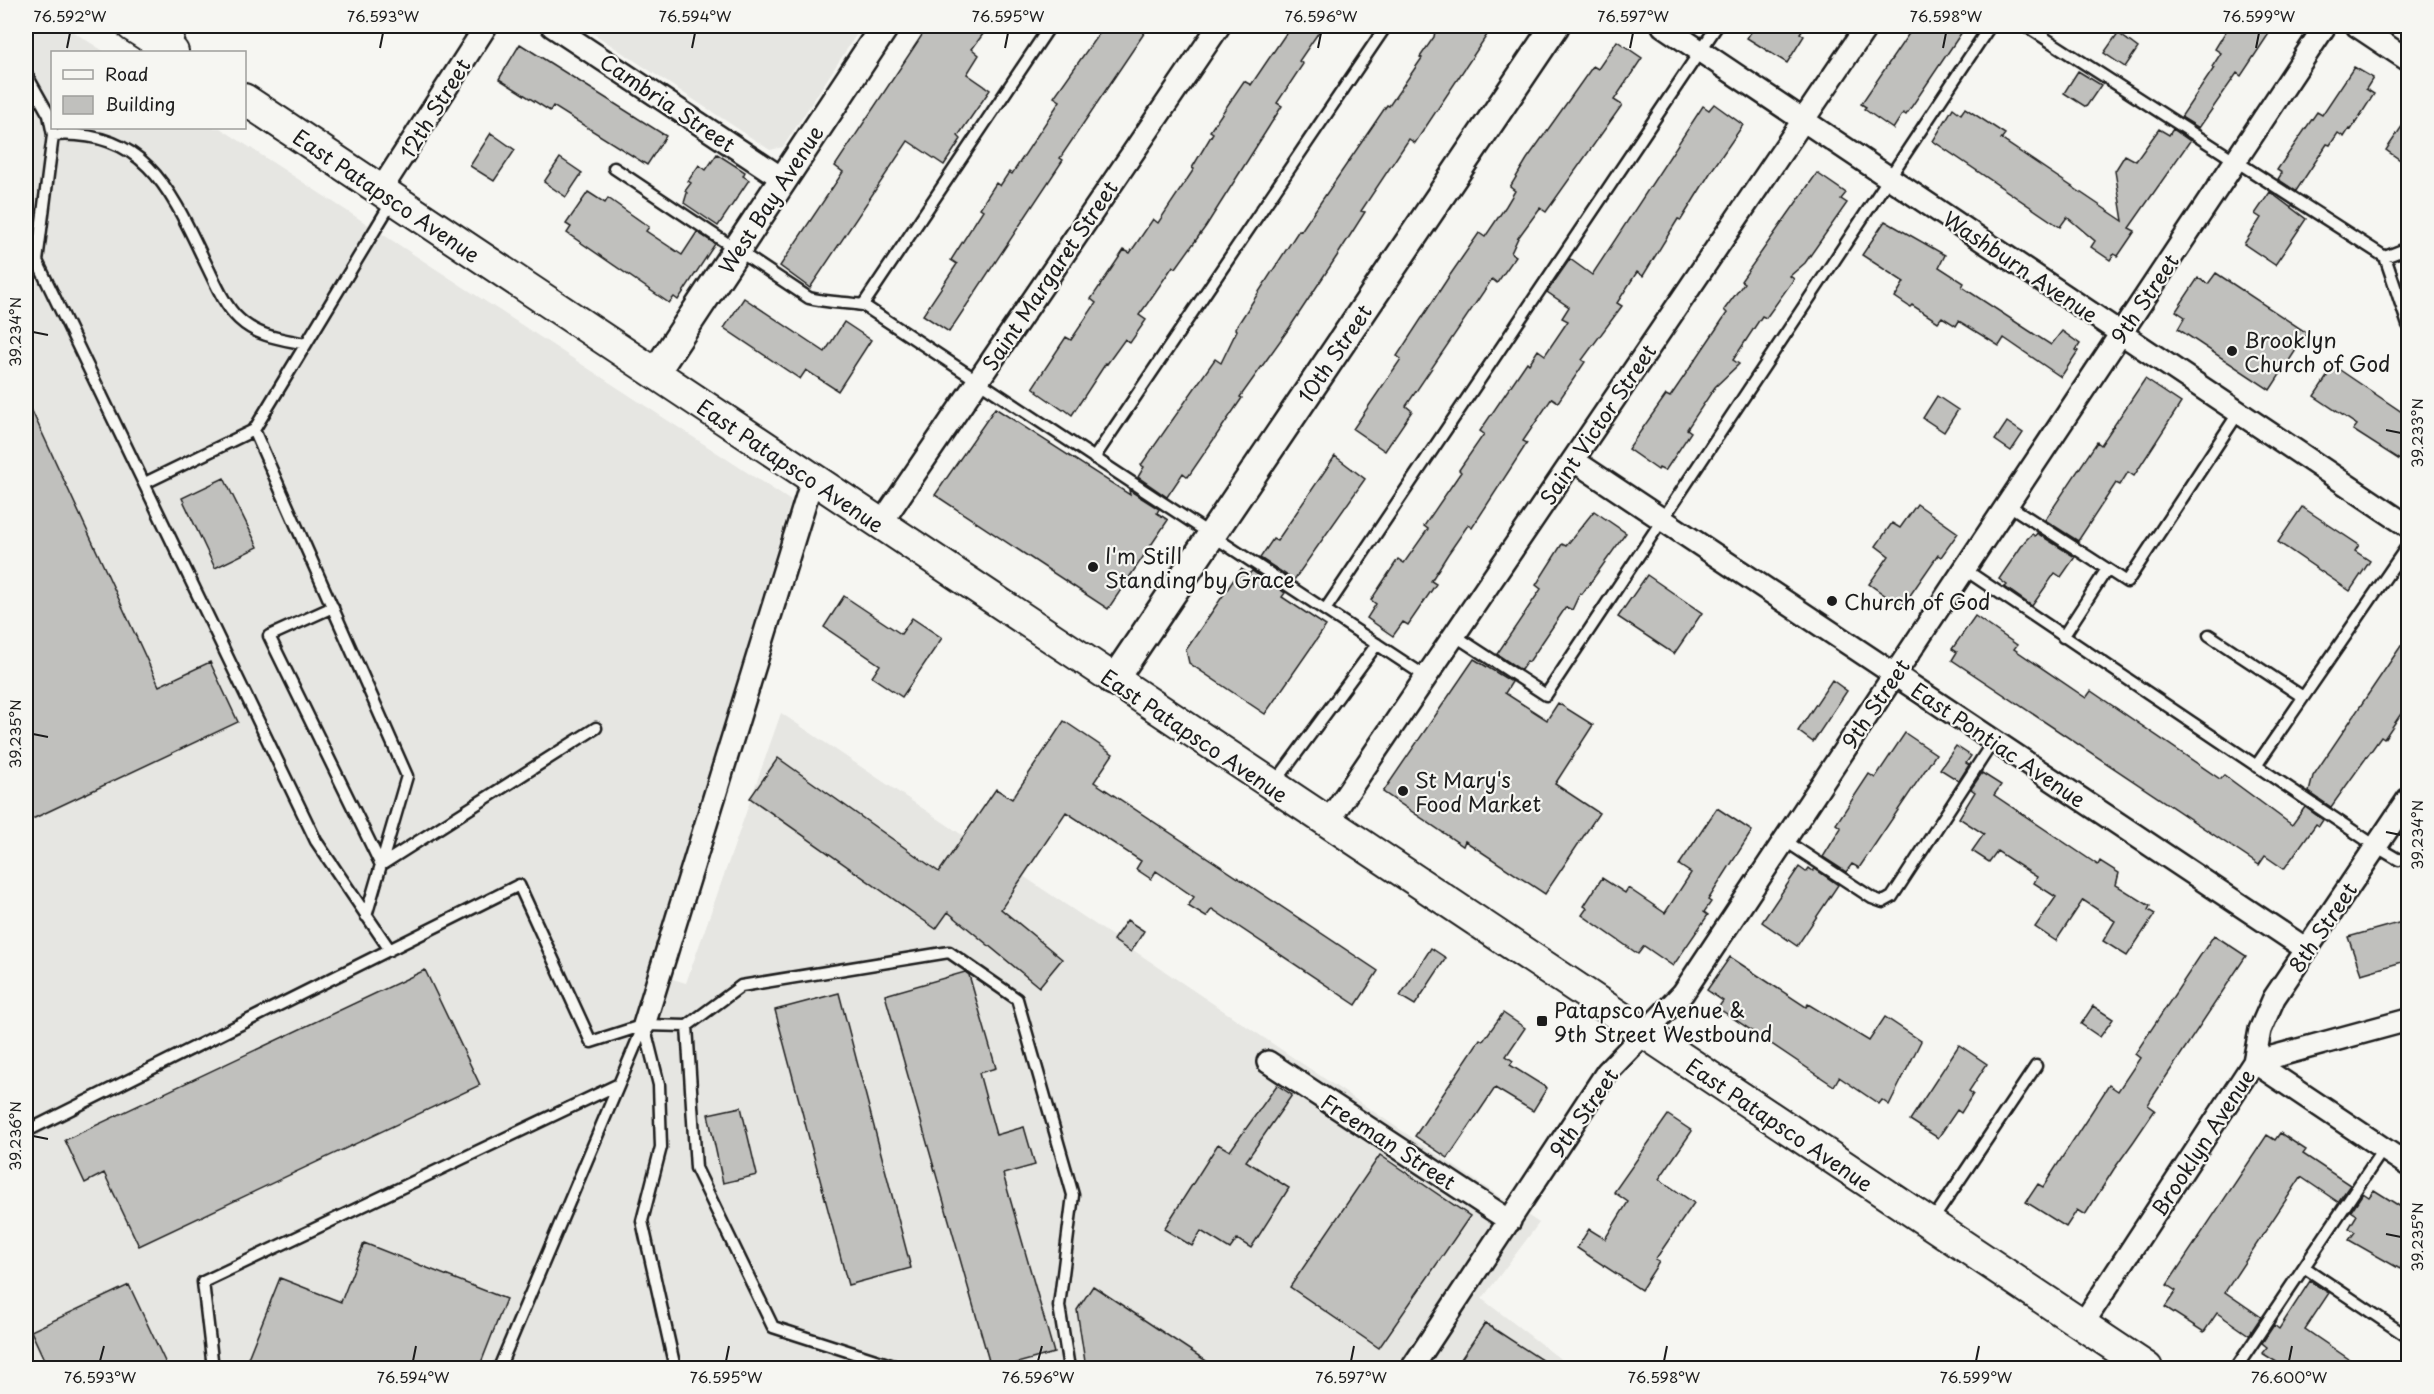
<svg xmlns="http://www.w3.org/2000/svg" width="2434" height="1394" viewBox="0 0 2434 1394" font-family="'Playpen Sans',sans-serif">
  <rect width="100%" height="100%" fill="#f6f6f2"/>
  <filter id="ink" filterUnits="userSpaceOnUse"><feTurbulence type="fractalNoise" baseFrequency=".0167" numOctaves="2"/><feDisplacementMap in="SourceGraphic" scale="12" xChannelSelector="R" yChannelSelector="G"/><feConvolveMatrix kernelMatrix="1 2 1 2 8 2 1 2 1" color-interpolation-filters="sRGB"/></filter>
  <g filter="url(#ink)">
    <path fill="#e6e6e2" d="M 26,26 L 64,26 L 105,52 L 52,52 L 52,128 L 220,128 L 791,501 L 650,972 L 686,983 L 781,713 L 1539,1223 L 1482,1299 L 1572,1368 L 26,1368 Z
      M 582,26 L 862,26 L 783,147 L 770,150 Z"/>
    <path fill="#c0c0bd" stroke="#1c1c1c" stroke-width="1.5" d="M 928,26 L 989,26 L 972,49 L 979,55 L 967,74 L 990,90 L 958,136 L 961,139 L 944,165 L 908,141 L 810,288 L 780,266 L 843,172 L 835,166 Z
      M 1104,26 L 1109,29 L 1111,26 L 1149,26 L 1060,158 L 1063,160 L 949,332 L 923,315 L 957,264 L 951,260 L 983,210 L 980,208 L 996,183 L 1000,186 L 1009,172 L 1012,174 L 1060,101 L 1054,97 Z
      M 1291,26 L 1323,26 L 1299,61 L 1303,64 L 1277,103 L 1282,106 L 1206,226 L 1176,268 L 1173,266 L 1147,304 L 1139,315 L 1146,320 L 1130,343 L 1125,339 L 1107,364 L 1106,363 L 1072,415 L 1064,409 L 1063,410 L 1037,392 L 1038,391 L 1033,387 L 1066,337 L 1071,340 L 1096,303 L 1091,299 L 1124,250 L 1130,253 L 1153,219 L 1158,223 L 1194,169 L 1192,168 L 1213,133 L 1210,131 L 1244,81 L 1251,85 Z
      M 1436,26 L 1493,26 L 1415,143 L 1409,139 L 1361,211 L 1365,212 L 1337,256 L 1290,327 L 1240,397 L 1242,398 L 1188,477 L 1183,473 L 1167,497 L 1138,477 L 1144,467 L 1141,465 L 1215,359 L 1221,363 L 1237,330 L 1235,329 L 1299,230 L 1301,231 L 1387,105 L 1389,106 L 1422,58 L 1420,57 L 1434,37 Z
      M 1755,26 L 1805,26 L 1800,33 L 1804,36 L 1787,63 L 1747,38 Z
      M 1914,26 L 1966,26 L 1906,115 L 1903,113 L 1893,129 L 1864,109 L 1866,107 L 1861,104 Z
      M 2229,26 L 2274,26 L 2241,76 L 2237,73 L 2199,128 L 2181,117 L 2214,68 L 2212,67 L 2221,53 L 2215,49 Z
      M 2118,33 L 2138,48 L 2125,67 L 2104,53 Z
      M 1617,41 L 1642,58 L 1614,100 L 1622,105 L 1546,212 L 1540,208 L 1518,238 L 1511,253 L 1516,256 L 1497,283 L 1492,279 L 1406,406 L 1412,411 L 1385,451 L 1353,429 L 1401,359 L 1397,356 L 1448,278 L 1479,233 L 1485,237 L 1506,206 L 1515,191 L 1510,187 L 1527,159 L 1593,66 L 1598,69 Z
      M 520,44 L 666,136 L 647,165 L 553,106 L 550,111 L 499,79 Z
      M 2354,67 L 2373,78 L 2366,89 L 2374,94 L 2351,130 L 2349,129 L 2344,137 L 2338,133 L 2330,145 L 2327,144 L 2296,191 L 2278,179 L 2282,173 L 2277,170 L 2317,112 L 2322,115 Z
      M 2078,71 L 2101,85 L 2086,107 L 2064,93 Z
      M 1714,104 L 1743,125 L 1712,170 L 1681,220 L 1678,219 L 1643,276 L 1637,272 L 1617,303 L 1622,306 L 1582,360 L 1585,362 L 1558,402 L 1552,398 L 1523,441 L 1527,443 L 1472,528 L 1468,525 L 1448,554 L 1431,581 L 1436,584 L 1408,625 L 1403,622 L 1393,636 L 1367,618 L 1376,604 L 1371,600 L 1398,559 L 1404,563 L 1428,529 L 1424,526 L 1461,472 L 1459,470 L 1484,434 L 1480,431 L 1527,362 L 1529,364 L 1538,350 L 1545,355 L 1568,321 L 1562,318 L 1569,307 L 1547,292 L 1570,259 L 1592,275 L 1703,106 L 1709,110 Z
      M 1953,108 L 1961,114 L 1965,108 L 2005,134 L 2001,139 L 2123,221 L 2115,171 L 2125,155 L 2136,161 L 2159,129 L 2169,135 L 2173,129 L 2190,141 L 2129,228 L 2135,231 L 2118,256 L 2114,254 L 2110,260 L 2091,247 L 2095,241 L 2067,217 L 2060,227 L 1933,141 Z
      M 2409,116 L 2409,166 L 2386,150 Z
      M 491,133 L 515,150 L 494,181 L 470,166 Z
      M 717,154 L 745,172 L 743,176 L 749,180 L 718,226 L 684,203 L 687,193 L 685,191 L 691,183 L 688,181 L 699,165 L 706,170 Z
      M 560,158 L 582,173 L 566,197 L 544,182 Z
      M 1817,173 L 1846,193 L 1841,199 L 1847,203 L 1805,263 L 1790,276 L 1794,279 L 1766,318 L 1762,316 L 1733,360 L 1739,364 L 1715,387 L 1687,429 L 1691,432 L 1665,471 L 1659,468 L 1658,470 L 1628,449 L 1666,395 L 1670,397 L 1698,356 L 1727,313 L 1724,310 L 1744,283 L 1741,281 Z
      M 588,192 L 605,203 L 608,198 L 649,227 L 646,231 L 682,255 L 697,232 L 715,244 L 678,300 L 674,297 L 669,303 L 567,233 L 571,227 L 566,224 Z
      M 2270,192 L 2306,219 L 2275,265 L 2244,244 L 2261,218 L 2255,214 Z
      M 1885,221 L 1945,255 L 1939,267 L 1964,283 L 1962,287 L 2051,345 L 2062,331 L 2080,344 L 2076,350 L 2078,351 L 2061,377 L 2004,338 L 1999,346 L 1959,321 L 1956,326 L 1942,317 L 1938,322 L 1912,305 L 1910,307 L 1895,297 L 1904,282 L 1862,255 Z
      M 2216,273 L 2307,333 L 2270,390 L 2178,329 L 2185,317 L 2176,311 L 2198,278 L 2208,284 Z
      M 744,298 L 825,352 L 844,322 L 871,340 L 838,391 L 806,370 L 800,379 L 724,328 Z
      M 2334,366 L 2409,417 L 2409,466 L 2353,430 L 2357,425 L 2314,396 Z
      M 2145,379 L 2181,403 L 2134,476 L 2128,472 L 2120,485 L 2116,483 L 2078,541 L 2045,520 L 2097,442 L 2101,445 Z
      M 1937,396 L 1958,410 L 1944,432 L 1923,418 Z
      M 26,398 L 159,686 L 210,662 L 238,722 L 26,822 Z
      M 995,408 L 1130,495 L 1129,490 L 1159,509 L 1157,513 L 1168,520 L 1108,609 L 935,495 Z
      M 2007,422 L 2023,433 L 2011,451 L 1995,440 Z
      M 1335,456 L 1365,479 L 1294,580 L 1260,558 L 1273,539 L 1277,541 Z
      M 224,478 L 258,547 L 215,568 L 182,498 Z
      M 1917,504 L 1958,533 L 1941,557 L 1938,555 L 1902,607 L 1869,584 L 1889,556 L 1876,546 L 1892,523 L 1900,528 Z
      M 2302,507 L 2359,545 L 2355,551 L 2370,561 L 2350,591 L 2278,542 Z
      M 1594,511 L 1626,533 L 1582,594 L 1580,593 L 1572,610 L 1566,607 L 1529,662 L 1527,661 L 1521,670 L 1497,654 L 1541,589 L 1536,585 L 1562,544 L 1566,546 Z
      M 2037,533 L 2075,557 L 2061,577 L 2055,573 L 2032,606 L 2005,587 L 2007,585 L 1999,579 L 2025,541 L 2032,534 L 2035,536 Z
      M 1241,569 L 1249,574 L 1252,571 L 1285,593 L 1282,597 L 1326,626 L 1265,714 L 1189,663 L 1186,650 Z
      M 1647,575 L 1702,613 L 1674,654 L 1618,617 Z
      M 844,596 L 901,634 L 912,618 L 942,638 L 902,697 L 872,677 L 880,665 L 824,627 Z
      M 1975,616 L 2017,645 L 2014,649 L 2086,698 L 2091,691 L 2220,779 L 2224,775 L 2292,825 L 2305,807 L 2323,820 L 2319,826 L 2316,824 L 2284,869 L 2265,856 L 2259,865 L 1952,660 L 1957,652 L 1952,649 Z
      M 2409,634 L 2409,702 L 2384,739 L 2381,737 L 2331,807 L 2309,792 L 2313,776 Z
      M 1474,659 L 1512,682 L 1505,693 L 1547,720 L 1558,703 L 1593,725 L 1555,784 L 1599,813 L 1545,894 L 1465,841 L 1463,846 L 1383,792 Z
      M 1832,680 L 1847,691 L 1813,742 L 1798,731 Z
      M 1064,721 L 1113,754 L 1094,782 L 1378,971 L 1356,1005 L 1212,909 L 1206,917 L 1188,906 L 1194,897 L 1156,871 L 1151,879 L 1136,869 L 1141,861 L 1066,812 L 1001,909 L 1062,959 L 1039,987 L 948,912 L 936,929 L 750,798 L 778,758 L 939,872 L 996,789 L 1012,799 Z
      M 1905,733 L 1936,754 L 1859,868 L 1852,864 L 1846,872 L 1823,857 L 1841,828 L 1836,824 L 1869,774 L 1875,778 Z
      M 1956,746 L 1971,756 L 1966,763 L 1969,765 L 1959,781 L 1940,769 Z
      M 1982,773 L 2001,785 L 1994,795 L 2098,865 L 2100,861 L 2119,873 L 2116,885 L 2150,906 L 2148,910 L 2155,914 L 2127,956 L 2103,941 L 2115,921 L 2083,900 L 2056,941 L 2035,927 L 2056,897 L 2034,883 L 2037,877 L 1997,851 L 1989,862 L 1972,851 L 1984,834 L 1959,818 L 1975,792 L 1971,789 Z
      M 1717,808 L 1752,831 L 1708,900 L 1711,902 L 1704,912 L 1708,915 L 1673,966 L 1644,946 L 1638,954 L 1582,915 L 1587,908 L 1584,906 L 1602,878 L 1625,893 L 1628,888 L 1665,913 L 1691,873 L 1679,865 Z
      M 1799,867 L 1806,872 L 1809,868 L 1813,871 L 1815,869 L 1838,885 L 1797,946 L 1762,922 Z
      M 1127,920 L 1144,931 L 1131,952 L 1113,940 Z
      M 2409,920 L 2409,960 L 2361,974 L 2348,937 Z
      M 2214,935 L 2246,956 L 2152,1098 L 2148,1105 L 2155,1110 L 2134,1141 L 2114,1169 L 2085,1215 L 2077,1210 L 2066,1227 L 2026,1202 L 2038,1184 L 2043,1187 L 2109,1085 L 2118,1091 L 2140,1058 L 2135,1054 Z
      M 1431,948 L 1446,958 L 1415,1005 L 1400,996 Z
      M 1730,957 L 1806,1007 L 1808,1004 L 1869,1041 L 1885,1017 L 1921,1041 L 1889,1105 L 1882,1100 L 1879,1104 L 1839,1077 L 1834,1086 L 1718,1008 L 1723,1001 L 1707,990 Z
      M 425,970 L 480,1085 L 139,1246 L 104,1173 L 85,1183 L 65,1140 Z
      M 965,972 L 969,975 L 996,1068 L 979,1073 L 996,1135 L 1024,1127 L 1035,1165 L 1003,1174 L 1054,1353 L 999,1368 L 991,1368 L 885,995 Z
      M 839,993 L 911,1268 L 848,1285 L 775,1010 Z
      M 2093,1006 L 2113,1019 L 2100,1037 L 2081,1024 Z
      M 1503,1013 L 1525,1028 L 1506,1056 L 1513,1061 L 1510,1065 L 1547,1088 L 1533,1111 L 1495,1088 L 1448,1158 L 1415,1136 L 1480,1039 L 1483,1041 Z
      M 1959,1045 L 1987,1064 L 1969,1091 L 1973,1094 L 1961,1113 L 1957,1110 L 1938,1138 L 1910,1120 Z
      M 1277,1085 L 1292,1095 L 1246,1161 L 1289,1188 L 1251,1248 L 1237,1239 L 1230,1249 L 1201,1231 L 1192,1246 L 1164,1229 L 1218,1144 L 1230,1151 Z
      M 741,1107 L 757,1175 L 723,1183 L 708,1114 Z
      M 1668,1115 L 1692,1131 L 1659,1179 L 1694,1203 L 1655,1260 L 1659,1262 L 1641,1290 L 1577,1248 L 1589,1229 L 1605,1239 L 1628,1202 L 1614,1192 Z
      M 2280,1133 L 2306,1150 L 2303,1154 L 2350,1185 L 2338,1202 L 2301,1177 L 2225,1292 L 2261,1317 L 2249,1335 L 2217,1313 L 2204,1332 L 2165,1307 L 2176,1291 L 2167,1285 L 2267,1135 L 2275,1140 Z
      M 1380,1155 L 1470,1216 L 1379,1348 L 1290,1287 Z
      M 2374,1190 L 2409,1212 L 2409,1256 L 2400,1269 L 2349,1240 L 2355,1232 L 2349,1228 L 2357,1215 L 2351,1211 L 2363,1193 L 2369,1197 Z
      M 364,1243 L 506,1299 L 479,1368 L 260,1368 L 246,1363 L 280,1278 L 341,1302 Z
      M 2310,1281 L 2329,1293 L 2305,1329 L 2362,1368 L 2286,1368 L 2262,1353 L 2267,1347 L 2262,1343 L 2274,1325 L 2279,1329 Z
      M 129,1285 L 168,1368 L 48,1368 L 31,1331 Z
      M 1093,1286 L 1217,1368 L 1086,1368 L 1077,1310 Z
      M 1485,1323 L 1554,1368 L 1455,1368 Z"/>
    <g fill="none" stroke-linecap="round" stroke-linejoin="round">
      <g stroke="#1c1c1c" stroke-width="15">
        <path id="service" d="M 2026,26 L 2385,257
          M 26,74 L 49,115 L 53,135 L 37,261 L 316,841 L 390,950
          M 53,135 C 146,129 171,191 206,264 C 215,282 224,305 239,319 C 258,337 282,339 306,344
          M 614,168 L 809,298 C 828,303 845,302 863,305 L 1425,676
          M 2408,248 L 2385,257 L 2408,325
          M 863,305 L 1050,26
          M 254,430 L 407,776 L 366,916
          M 1094,458 L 1386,26
          M 145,483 L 254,430 L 393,200
          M 2007,504 L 2127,582 L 2239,412
          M 1964,569 L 2377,847 L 2399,860 L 2408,857
          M 333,607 L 269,636 L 381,865 L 596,728
          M 1325,610 L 1717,26
          M 1454,635 L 1546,695 L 1990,26
          M 2209,635 L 2303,697
          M 2063,637 L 2107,569
          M 2256,766 L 2408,545
          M 1274,784 L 1377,644
          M 1784,840 L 1872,898 L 1883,902 L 1892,897 L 1994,740
          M 644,1025 L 659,1085 L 661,1147 L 642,1221 L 675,1368
          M 26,1116 L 31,1129 L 519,885 L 591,1042 L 644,1025 L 687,1026
          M 1932,1221 L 2036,1066
          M 2304,1267 L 2408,1337
          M 213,1368 L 203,1282 L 619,1084
          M 499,1368 L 644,1025
          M 900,1368 L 773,1327 L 696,1168 L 687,1026 L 741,986 L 949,952 L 1017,999 L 1073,1195 L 1059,1306 L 1069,1368
          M 2236,1368 L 2384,1148"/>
      </g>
      <g stroke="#1c1c1c" stroke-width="26">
        <path id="minor" d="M 552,26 L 783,179
          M 1663,26 L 2408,526
          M 2357,26 L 2408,60
          M 171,51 L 174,26
          M 380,191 L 486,26
          M 1573,460 L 2306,949
          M 880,525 L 1219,26
          M 1327,823 L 1867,26
          M 644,1025 L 812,480
          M 1268,1062 L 1510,1221
          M 2254,1062 L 2260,1030 L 2274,998 L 2408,799
          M 2254,1062 L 2408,1165
          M 2082,1325 L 2254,1062 L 2408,1020
          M 1412,1368 L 1607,1072 L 1683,993 L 2325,26"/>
      </g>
      <g stroke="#1c1c1c" stroke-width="32">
        <path id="tertiary" d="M 655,373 L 885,26
          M 1113,681 L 1555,26"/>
      </g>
      <g stroke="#1c1c1c" stroke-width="34">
        <path id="secondary" d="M 132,26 L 173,52
          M 244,99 L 2147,1368"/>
      </g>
      <use href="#service" stroke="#f6f6f2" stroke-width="10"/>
      <use href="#minor" stroke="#f6f6f2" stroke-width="21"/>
      <use href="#tertiary" stroke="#f6f6f2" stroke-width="27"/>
      <use href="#secondary" stroke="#f6f6f2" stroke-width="30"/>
    </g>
  </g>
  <path fill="none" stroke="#1c1c1c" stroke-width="2" d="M 67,48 L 70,33M 380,48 L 383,33M 692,48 L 695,33M 1005,48 L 1008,33M 1318,48 L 1321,33M 1630,48 L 1633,33M 1943,48 L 1946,33M 2256,48 L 2259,33M 33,332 L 48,335M 2386,430 L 2401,433M 33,734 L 48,737M 2386,832 L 2401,835M 33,1136 L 48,1139M 2386,1234 L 2401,1237M 100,1361 L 104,1346M 413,1361 L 416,1346M 726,1361 L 729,1346M 1038,1361 L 1042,1346M 1351,1361 L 1354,1346M 1664,1361 L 1667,1346M 1976,1361 L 1979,1346M 2289,1361 L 2292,1346"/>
  <g fill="#1c1c1c" stroke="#f6f6f2" stroke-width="2">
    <circle cx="2232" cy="351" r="6"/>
    <circle cx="1093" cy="567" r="6"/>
    <circle cx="1832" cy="601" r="6"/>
    <circle cx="1403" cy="791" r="6"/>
    <rect x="1536" y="1015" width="12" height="12" rx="3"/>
  </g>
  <g text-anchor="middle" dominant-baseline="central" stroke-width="4.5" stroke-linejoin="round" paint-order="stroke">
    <g font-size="21" fill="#1c1c1c" stroke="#f6f6f2">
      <text transform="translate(668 102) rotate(34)">Cambria Street</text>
      <text transform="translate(434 108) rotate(-58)">12th Street</text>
      <text transform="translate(387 195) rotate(34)">East Patapsco Avenue</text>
      <text transform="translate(770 199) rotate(-57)">West Bay Avenue</text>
      <text transform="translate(2021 266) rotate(34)">Washburn Avenue</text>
      <text transform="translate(1049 275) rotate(-56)">Saint Margaret Street</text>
      <text transform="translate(2144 298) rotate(-56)">9th Street</text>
      <text transform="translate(1334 353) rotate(-56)">10th Street</text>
      <text transform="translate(1597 424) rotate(-56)">Saint Victor Street</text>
      <text transform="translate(791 465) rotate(34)">East Patapsco Avenue</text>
      <text transform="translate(1875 703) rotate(-56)">9th Street</text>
      <text transform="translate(1195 735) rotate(34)">East Patapsco Avenue</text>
      <text transform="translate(1999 744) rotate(34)">East Pontiac Avenue</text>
      <text transform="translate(2322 927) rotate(-56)">8th Street</text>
      <text transform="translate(1583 1112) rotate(-55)">9th Street</text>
      <text transform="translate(1780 1124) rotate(34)">East Patapsco Avenue</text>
      <text transform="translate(1389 1141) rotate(33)">Freeman Street</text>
      <text transform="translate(2202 1142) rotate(-57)">Brooklyn Avenue</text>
    </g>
    <g font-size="21" fill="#1c1c1c" stroke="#f6f6f2" text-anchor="start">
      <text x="2244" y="339">Brooklyn<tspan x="2244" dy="24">Church of God</tspan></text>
      <text x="1105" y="555">I'm Still<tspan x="1105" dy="24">Standing by Grace</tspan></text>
      <text x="1844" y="601">Church of God</text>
      <text x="1415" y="779">St Mary's<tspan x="1415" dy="24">Food Market</tspan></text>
      <text x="1554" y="1009">Patapsco Avenue &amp;<tspan x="1554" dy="24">9th Street Westbound</tspan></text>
    </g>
  </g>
  <rect width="2434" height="1394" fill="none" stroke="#f6f6f2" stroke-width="66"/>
  <rect x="51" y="51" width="195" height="78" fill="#f6f6f2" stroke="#9f9f9c" stroke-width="1.5"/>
  <rect x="63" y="70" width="30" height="9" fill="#f6f6f2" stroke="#9f9f9c" stroke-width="1.5"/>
  <text x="105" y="81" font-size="18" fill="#1c1c1c">Road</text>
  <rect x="63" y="96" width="30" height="18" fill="#c0c0bd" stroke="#9f9f9c" stroke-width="1.5"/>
  <text x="105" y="111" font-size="18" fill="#1c1c1c">Building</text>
  <rect x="33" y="33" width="2368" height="1328" fill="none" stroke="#1c1c1c" stroke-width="2"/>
  <g font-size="15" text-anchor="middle" fill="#1c1c1c">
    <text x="70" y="22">76.592°W</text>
    <text x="383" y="22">76.593°W</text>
    <text x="695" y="22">76.594°W</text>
    <text x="1008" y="22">76.595°W</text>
    <text x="1321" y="22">76.596°W</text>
    <text x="1633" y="22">76.597°W</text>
    <text x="1946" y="22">76.598°W</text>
    <text x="2259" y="22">76.599°W</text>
    <text transform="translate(16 332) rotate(-90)" y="5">39.234°N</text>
    <text transform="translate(2418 433) rotate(-90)" y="5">39.233°N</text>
    <text transform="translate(16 734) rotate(-90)" y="5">39.235°N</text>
    <text transform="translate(2418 835) rotate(-90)" y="5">39.234°N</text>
    <text transform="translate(16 1136) rotate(-90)" y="5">39.236°N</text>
    <text transform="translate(2418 1237) rotate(-90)" y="5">39.235°N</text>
    <text x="100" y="1383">76.593°W</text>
    <text x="413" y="1383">76.594°W</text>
    <text x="726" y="1383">76.595°W</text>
    <text x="1038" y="1383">76.596°W</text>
    <text x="1351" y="1383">76.597°W</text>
    <text x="1664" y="1383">76.598°W</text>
    <text x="1976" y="1383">76.599°W</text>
    <text x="2289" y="1383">76.600°W</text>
  </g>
</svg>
